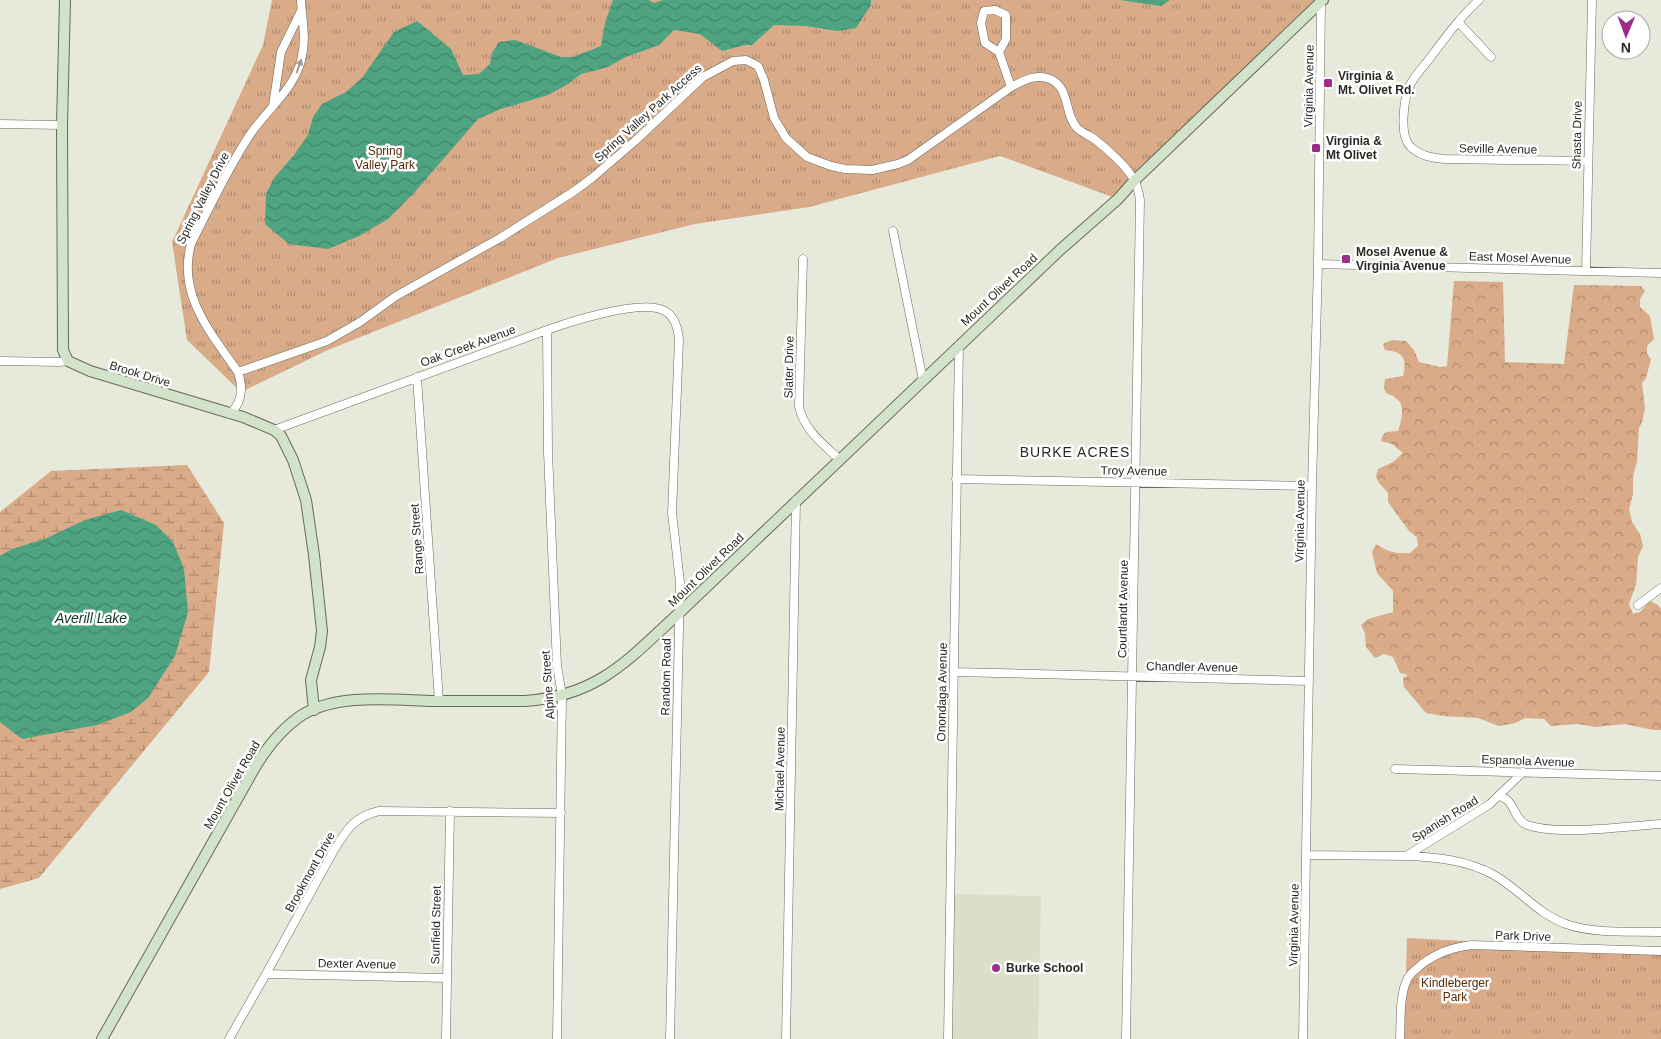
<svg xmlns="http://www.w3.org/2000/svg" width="1661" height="1039" viewBox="0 0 1661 1039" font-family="Helvetica,sans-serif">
  <defs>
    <pattern id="forest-crowns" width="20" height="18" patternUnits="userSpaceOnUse" patternTransform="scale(1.25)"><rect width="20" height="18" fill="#d9ab89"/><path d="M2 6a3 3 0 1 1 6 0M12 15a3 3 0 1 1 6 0" fill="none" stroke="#b08b70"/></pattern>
    <pattern id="wetland-marsh" width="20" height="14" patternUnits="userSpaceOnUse" patternTransform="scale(1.25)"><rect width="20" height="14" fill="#d9ab89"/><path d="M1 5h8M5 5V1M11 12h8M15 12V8" fill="none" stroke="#b08b70"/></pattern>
    <pattern id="park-tufts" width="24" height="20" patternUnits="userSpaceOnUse" patternTransform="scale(1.25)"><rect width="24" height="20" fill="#d9ab89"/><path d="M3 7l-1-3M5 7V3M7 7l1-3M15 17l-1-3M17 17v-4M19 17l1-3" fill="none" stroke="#b08b70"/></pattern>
    <pattern id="water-waves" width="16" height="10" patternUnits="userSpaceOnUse" patternTransform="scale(1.25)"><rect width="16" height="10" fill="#4ea381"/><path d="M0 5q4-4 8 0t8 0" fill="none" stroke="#418569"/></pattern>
  </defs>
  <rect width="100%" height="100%" fill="#e7e9db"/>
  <path fill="#dddeca" d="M 953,894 L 1041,896 L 1038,1039 L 951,1039 Z"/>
  <path fill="url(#forest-crowns)" d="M 1454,281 L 1503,282 L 1505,362 L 1564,364 L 1574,285 L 1641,286 L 1645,291 L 1640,299 L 1640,307 L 1650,316 L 1654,339 L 1647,346 L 1647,354 L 1651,359 L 1646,378 L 1642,383 L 1645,408 L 1642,422 L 1639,428 L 1637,462 L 1633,476 L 1633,494 L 1629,509 L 1632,522 L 1640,534 L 1643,546 L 1638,557 L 1636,585 L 1629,604 L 1633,614 L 1640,612 L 1650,601 L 1658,605 L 1661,609 L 1661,730 L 1653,730 L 1625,724 L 1595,727 L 1578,724 L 1551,726 L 1544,719 L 1526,718 L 1515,723 L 1499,726 L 1478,718 L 1443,716 L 1426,713 L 1404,687 L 1403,678 L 1408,675 L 1400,673 L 1393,657 L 1384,654 L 1375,658 L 1366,647 L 1365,633 L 1361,625 L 1368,619 L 1393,612 L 1393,591 L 1377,573 L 1372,552 L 1376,544 C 1388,552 1396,554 1410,553 L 1418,546 L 1417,537 L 1409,531 L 1388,502 L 1388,493 L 1379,483 L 1376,476 L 1378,469 L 1393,462 L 1403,453 L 1392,444 L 1381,441 L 1382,436 L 1386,432 L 1398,431 C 1401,422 1406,406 1397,399 C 1395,396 1389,395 1386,393 L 1384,387 L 1385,379 L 1403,376 C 1407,358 1404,352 1385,350 L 1383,344 L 1392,340 L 1406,341 L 1414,350 L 1419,362 L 1440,367 L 1447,366 Z"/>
  <path fill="url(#wetland-marsh)" d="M 187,465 L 224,523 L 209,672 L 39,878 L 0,889 L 0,512 L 51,471 Z"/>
  <path fill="url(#park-tufts)" d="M 272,0 L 1324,0 L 1118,199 L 1000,156 L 809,207 L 695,224 L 558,258 L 328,350 L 241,392 L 187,340 L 172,242 L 263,45 Z
    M 1407,938 L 1661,951 L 1661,1039 L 1404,1039 Z"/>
  <path fill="url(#water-waves)" d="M 613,0 L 649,0 L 654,3 L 663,0 L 871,0 L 871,5 L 856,28 L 837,31 L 806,26 L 774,25 L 752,45 L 745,45 L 722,51 L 700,34 L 674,30 L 659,45 L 626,57 L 608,67 L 581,74 L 568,84 L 548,95 L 501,109 L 478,119 L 413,194 L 388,219 L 359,236 L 328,249 L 289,244 L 265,224 L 266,194 L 274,178 L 294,155 L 308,135 L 313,117 L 322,104 L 346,92 L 362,78 L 394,32 L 417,21 L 451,49 L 463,75 L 479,74 L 490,64 L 492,53 L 499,42 L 515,40 L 561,57 L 573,57 L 601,46 L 605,23 Z
    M 1120,0 L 1170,0 L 1161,6 Z
    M 121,510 L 156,525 L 173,542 L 184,569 L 188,612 L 175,656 L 148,698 L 131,712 L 97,725 L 22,739 L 0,722 L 0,556 L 12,549 L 47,538 L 85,520 Z"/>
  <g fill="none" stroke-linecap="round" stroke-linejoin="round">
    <g stroke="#68695d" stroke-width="9">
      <path id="street" d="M 1479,0 C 1459,18 1443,41 1427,62 C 1421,69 1413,78 1409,87 C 1404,100 1399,135 1410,146 C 1419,156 1433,158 1445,159 L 1588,161
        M 1458,22 L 1491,57
        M 999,52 L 1006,39 L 1006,15 L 995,10 L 984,11 L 981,23 L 985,43 L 999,52 L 1011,87
        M 273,106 L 281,52 L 301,11
        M 0,124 L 62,125
        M 893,231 L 923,380
        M 803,259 L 799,406 C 803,429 823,444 839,459
        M 1318,264 L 1661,273
        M 1586,271 L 1592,0
        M 547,330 L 548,452 L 557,666 L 562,695 L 557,1039
        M 0,361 L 59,362 L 68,361
        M 238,372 L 327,341 L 360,322 L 396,296 L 500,238 L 573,192 L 592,178 L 635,141 L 703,77 L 733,61 L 746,60 L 758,66 L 764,80 L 774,118 L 786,138 L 807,157 L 831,166 L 845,169 L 872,170 L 898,164 L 908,160 L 1011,87 C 1023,81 1036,73 1050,79 C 1070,87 1064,114 1077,128 C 1081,132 1088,135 1093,138 C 1105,147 1129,168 1135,182 C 1138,187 1139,194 1140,200 L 1126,1039
        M 417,377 L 439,701
        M 230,414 C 243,402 243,387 238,372 C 211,333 177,295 191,244 C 209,208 227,170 249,136 C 266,110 292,92 301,61 C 307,38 302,22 301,0
        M 274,430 L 547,330 C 572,321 636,301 660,309 C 674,313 678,327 679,340 L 672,513 L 680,582 L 670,1039
        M 956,479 L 1312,486
        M 1638,605 L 1661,588
        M 954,672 L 1309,681
        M 1395,769 L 1661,776
        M 1499,796 C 1502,797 1507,799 1509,802 C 1515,809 1517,821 1527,825 C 1559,836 1626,826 1661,824
        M 1307,855 L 1406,856 L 1490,804 L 1523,772
        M 1406,856 C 1436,857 1467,860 1494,875 C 1520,890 1538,914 1566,924 C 1593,934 1632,931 1661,932
        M 266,974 L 446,978
        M 229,1039 L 266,974 L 334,850 C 347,829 354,817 379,811 L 561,813
        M 446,1039 L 450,811
        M 786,1039 L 796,500
        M 948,1039 L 959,345
        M 1303,1039 L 1312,486 L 1318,264 L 1321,2
        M 1400,1039 C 1401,1020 1399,994 1408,978 C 1411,972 1418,968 1422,964 C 1438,952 1453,947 1472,945 L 1661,951"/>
    </g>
    <g stroke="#68695d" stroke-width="12">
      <path id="secondary" d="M 65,0 L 62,125 L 63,350 L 68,361 L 90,371 L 243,417 L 274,430 L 281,436 L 293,460 L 306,500 L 314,555 L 322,631 L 320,647 L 311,680 L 314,710
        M 102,1039 L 254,769 C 267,747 281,729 302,715 C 338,693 393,700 433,701 C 464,701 494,701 525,701 C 598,696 628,660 678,614 L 1060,250 L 1118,199 L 1135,180 L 1323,0"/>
    </g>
    <use href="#street" stroke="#fff" stroke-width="8"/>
    <use href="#secondary" stroke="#d1e4ca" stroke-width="10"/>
  </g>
  <defs><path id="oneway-solid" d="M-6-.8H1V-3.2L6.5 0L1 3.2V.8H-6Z" transform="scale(1.25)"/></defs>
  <use fill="#9f9f9c" href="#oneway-solid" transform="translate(299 66) rotate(-71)"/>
  <g fill="#9d2c89" stroke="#fff" stroke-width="2">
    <rect x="1323" y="78" width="10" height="10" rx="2.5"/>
    <rect x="1311" y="143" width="10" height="10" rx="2.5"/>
    <rect x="1341" y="254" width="10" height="10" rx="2.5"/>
    <circle cx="996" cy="968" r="5"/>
  </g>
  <g text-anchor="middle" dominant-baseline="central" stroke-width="5" stroke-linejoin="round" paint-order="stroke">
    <g font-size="12" font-weight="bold" fill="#292924" stroke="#fff" text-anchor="start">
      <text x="1338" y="76">Virginia &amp;<tspan x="1338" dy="14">Mt. Olivet Rd.</tspan></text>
      <text x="1326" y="141">Virginia &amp;<tspan x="1326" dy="14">Mt Olivet</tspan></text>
      <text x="1356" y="252">Mosel Avenue &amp;<tspan x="1356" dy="14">Virginia Avenue</tspan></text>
      <text x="1006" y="968">Burke School</text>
    </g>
    <g font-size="12" fill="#292924" stroke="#fff">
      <text transform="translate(1309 86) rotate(-89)">Virginia Avenue</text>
      <text transform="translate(648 113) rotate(-42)">Spring Valley Park Access</text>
      <text transform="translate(1577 135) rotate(-89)">Shasta Drive</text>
      <text transform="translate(1498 149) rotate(1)">Seville Avenue</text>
      <text transform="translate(203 198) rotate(-63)">Spring Valley Drive</text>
      <text transform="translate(1520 258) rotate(2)">East Mosel Avenue</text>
      <text transform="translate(999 290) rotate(-43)">Mount Olivet Road</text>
      <text transform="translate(468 346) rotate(-20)">Oak Creek Avenue</text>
      <text transform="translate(789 367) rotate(-89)">Slater Drive</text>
      <text transform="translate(140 374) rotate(17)">Brook Drive</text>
      <text transform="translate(1134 471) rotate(1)">Troy Avenue</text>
      <text transform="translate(1300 521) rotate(-89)">Virginia Avenue</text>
      <text transform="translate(417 539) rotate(-94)">Range Street</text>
      <text transform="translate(706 570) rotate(-44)">Mount Olivet Road</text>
      <text transform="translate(1123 609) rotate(-89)">Courtlandt Avenue</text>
      <text transform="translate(1192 667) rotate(1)">Chandler Avenue</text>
      <text transform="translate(666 677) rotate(-89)">Random Road</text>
      <text transform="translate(548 685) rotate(-94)">Alpine Street</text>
      <text transform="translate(942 692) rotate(-89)">Onondaga Avenue</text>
      <text transform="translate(1528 761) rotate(2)">Espanola Avenue</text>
      <text transform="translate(780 769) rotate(-89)">Michael Avenue</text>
      <text transform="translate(232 785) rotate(-60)">Mount Olivet Road</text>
      <text transform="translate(1445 819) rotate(-32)">Spanish Road</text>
      <text transform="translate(310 872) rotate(-61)">Brookmont Drive</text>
      <text transform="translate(436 925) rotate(-89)">Sunfield Street</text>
      <text transform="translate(1294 925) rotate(-89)">Virginia Avenue</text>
      <text transform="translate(1523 936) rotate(2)">Park Drive</text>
      <text transform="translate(357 964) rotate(1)">Dexter Avenue</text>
    </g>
    <g font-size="12" fill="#552c06" stroke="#fff">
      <text x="385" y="151">Spring<tspan x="385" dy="14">Valley Park</tspan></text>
      <text x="1455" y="983">Kindleberger<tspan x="1455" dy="14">Park</tspan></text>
    </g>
    <g font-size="14" letter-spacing="1" fill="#292924" stroke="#fff">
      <text x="1075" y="452">BURKE ACRES</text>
    </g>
    <g font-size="14" font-style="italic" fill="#0f3627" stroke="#fff">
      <text x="91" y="618">Averill Lake</text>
    </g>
  </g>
  <g transform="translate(1626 35) rotate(181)"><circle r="24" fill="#ffffff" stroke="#a9a9a7"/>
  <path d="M0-4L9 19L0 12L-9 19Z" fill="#9d2c89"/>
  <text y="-8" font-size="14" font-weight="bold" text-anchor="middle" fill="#292924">N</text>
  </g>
</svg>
